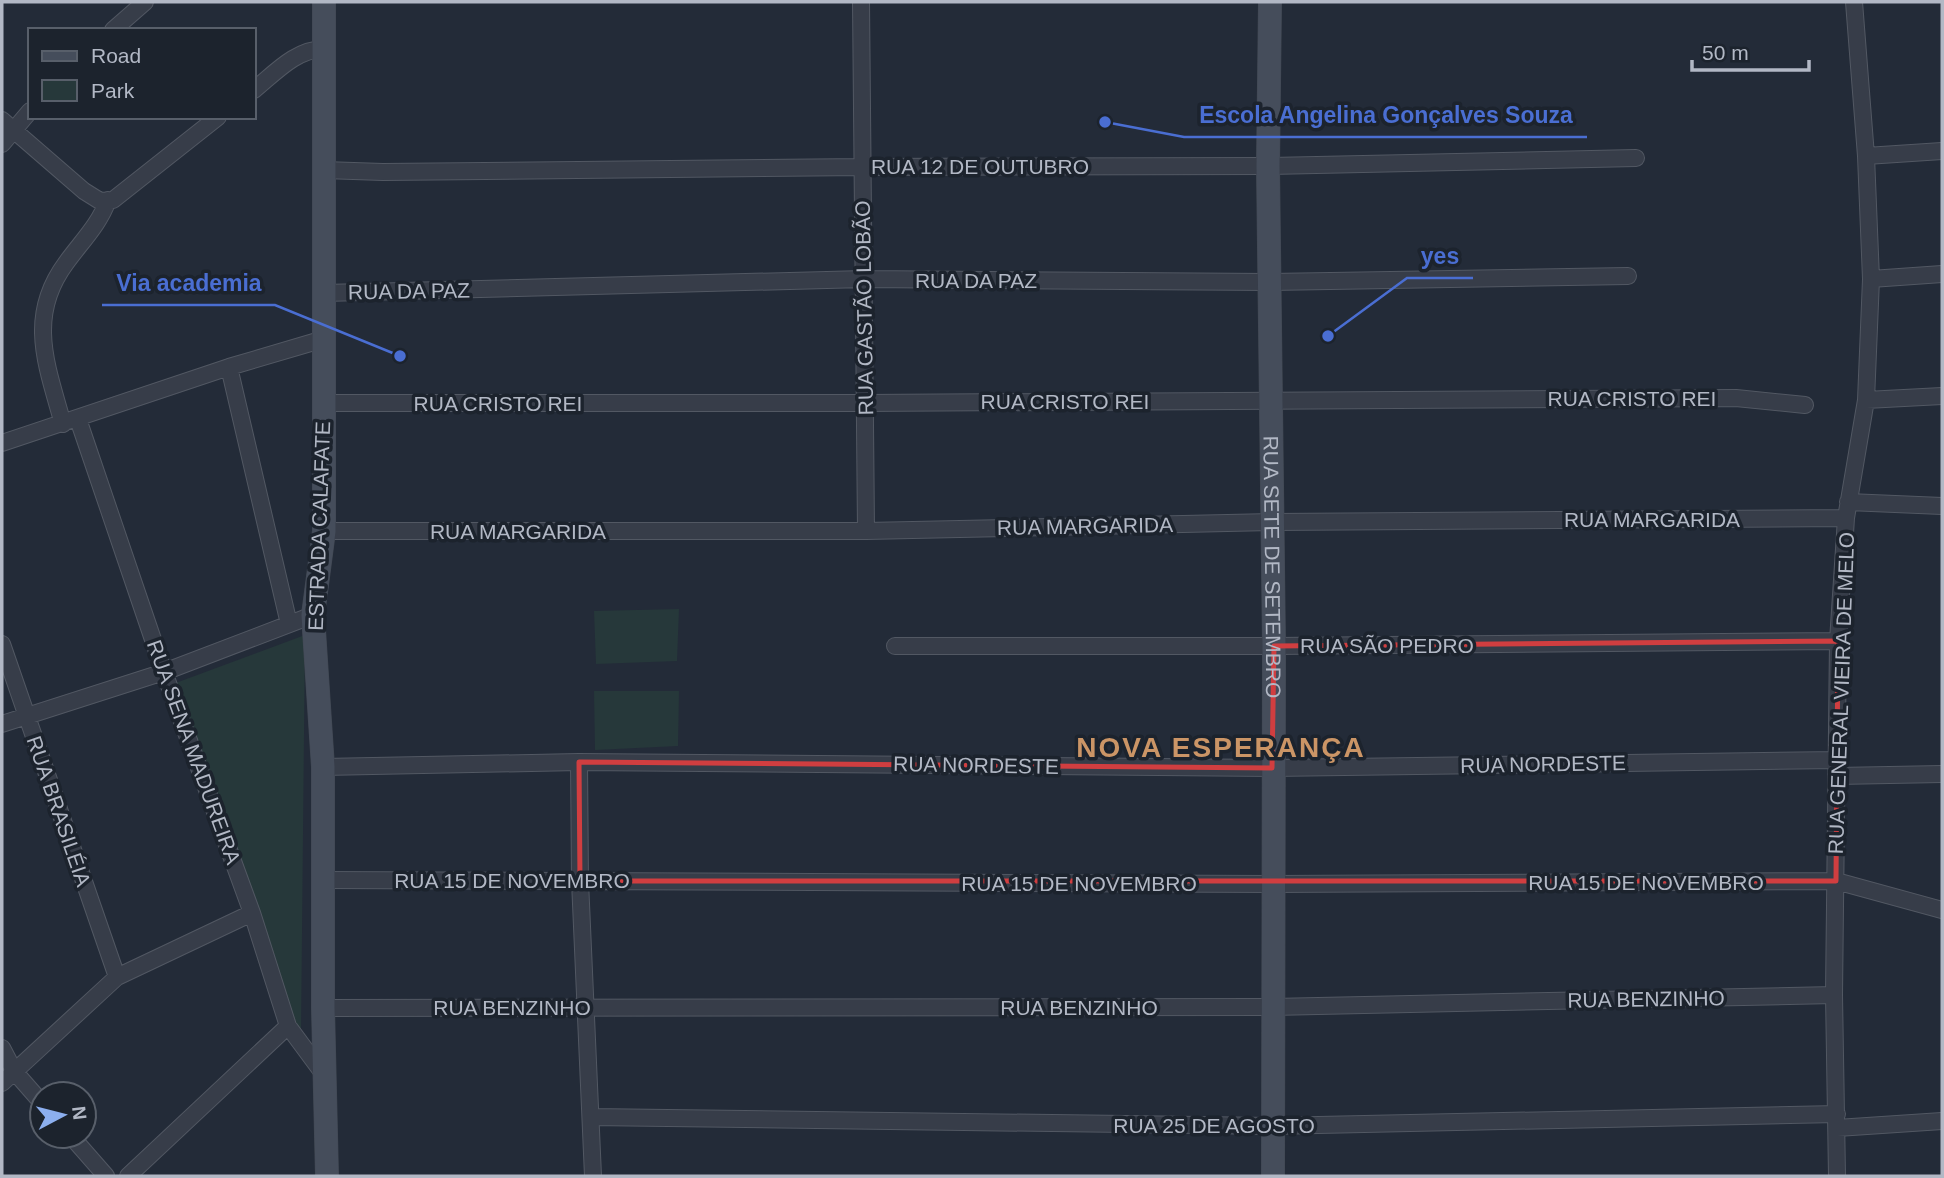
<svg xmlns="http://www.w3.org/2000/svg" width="1944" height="1178" viewBox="0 0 1944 1178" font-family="Arial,sans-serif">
  <rect width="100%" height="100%" fill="#232b38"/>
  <path fill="#26383a" d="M 679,609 L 677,661 L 596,664 L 594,611 Z
    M 305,635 L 301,1034 L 288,1018 L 173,684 Z
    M 594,691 L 679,691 L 678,746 L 595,750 Z"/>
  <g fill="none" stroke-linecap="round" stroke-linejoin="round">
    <g stroke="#525863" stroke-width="18">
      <path id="street" d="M 861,2 L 866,531
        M 113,30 L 145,2
        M 254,90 C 275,73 296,49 324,49
        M 2,120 L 84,191 L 100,201 L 113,200 L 218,117
        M 2,144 L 30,111
        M 1866,156 L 1942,151
        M 324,170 L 383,172 L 863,167 L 1268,166 L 1636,158
        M 1871,279 L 1942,274
        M 324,293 L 864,279 L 1269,282 L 1628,276
        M 229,367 L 289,624
        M 1866,400 L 1942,396
        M 324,403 L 865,403 L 1736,398 L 1805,405
        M 78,419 L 164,672 L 252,913 L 288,1026 L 325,1076
        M 63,424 C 47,366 26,317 66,263 C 81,242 99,225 108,200
        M 2,443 L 229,367 L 324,339
        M 1848,502 L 1942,506
        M 324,531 L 866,531 L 1273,522 L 1846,518
        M 2,644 L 117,977
        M 895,646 L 1274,646 L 1838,641
        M 2,724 L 164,672 L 313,615
        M 579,762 L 580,881 L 593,1176
        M 323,767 L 579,762 L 1272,768 L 1838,760
        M 1837,776 L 1942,774
        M 323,880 L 1273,884 L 1836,881 L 1942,910
        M 323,1008 L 1272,1007 L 1834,995
        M 2,1048 L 14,1071 L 42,1103
        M 2,1083 L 117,977 L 252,913
        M 591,1117 L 1272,1126 L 1837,1114
        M 1837,1128 L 1942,1121
        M 71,1136 L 106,1176
        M 128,1176 L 288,1026
        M 1837,1176 L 1834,995 L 1838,641 L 1846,518 L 1866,400 L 1871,279 L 1866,156 L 1854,2"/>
    </g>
    <g stroke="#404752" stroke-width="24">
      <g id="secondary">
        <path d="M 324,2 L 324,531 L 313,615 L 323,767 L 323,1008 L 327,1176"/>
        <path id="s1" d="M 1270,2 L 1268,166 L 1274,646 L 1273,1176"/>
      </g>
    </g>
    <use href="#street" stroke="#373d49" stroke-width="16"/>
    <use href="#secondary" stroke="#454d5b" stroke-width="23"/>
  </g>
  <path fill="none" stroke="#d13e40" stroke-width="5" stroke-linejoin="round" d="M 1838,641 L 1836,881 L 580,881 L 579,762 L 1272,768 L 1274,646 Z"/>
  <g text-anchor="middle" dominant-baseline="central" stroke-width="7" stroke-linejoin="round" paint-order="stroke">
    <g font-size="21" fill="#b2b8c5" stroke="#1c232d">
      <text x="980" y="166">RUA 12 DE OUTUBRO</text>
      <text x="976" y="280">RUA DA PAZ</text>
      <text transform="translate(409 291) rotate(-1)">RUA DA PAZ</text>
      <text transform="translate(864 308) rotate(-91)">RUA GASTÃO LOBÃO</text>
      <text x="1632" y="398">RUA CRISTO REI</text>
      <text x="1065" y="401">RUA CRISTO REI</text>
      <text x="498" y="403">RUA CRISTO REI</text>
      <text x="1652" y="519">RUA MARGARIDA</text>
      <text transform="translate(319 526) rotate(-88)">ESTRADA CALAFATE</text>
      <text transform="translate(1085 526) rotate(-1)">RUA MARGARIDA</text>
      <text x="518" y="531">RUA MARGARIDA</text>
      <text stroke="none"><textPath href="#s1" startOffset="565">RUA SETE DE SETEMBRO</textPath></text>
      <text x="1387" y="645">RUA SÃO PEDRO</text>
      <text transform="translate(1841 693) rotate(-88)">RUA GENERAL VIEIRA DE MELO</text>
      <text transform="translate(194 752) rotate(70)">RUA SENA MADUREIRA</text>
      <text transform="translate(1543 764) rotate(-1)">RUA NORDESTE</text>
      <text transform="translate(976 765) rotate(1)">RUA NORDESTE</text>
      <text transform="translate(59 811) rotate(71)">RUA BRASILÉIA</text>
      <text x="512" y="880">RUA 15 DE NOVEMBRO</text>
      <text x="1646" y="882">RUA 15 DE NOVEMBRO</text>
      <text x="1079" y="883">RUA 15 DE NOVEMBRO</text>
      <text transform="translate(1646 999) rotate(-1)">RUA BENZINHO</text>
      <text x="512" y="1007">RUA BENZINHO</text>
      <text x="1079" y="1007">RUA BENZINHO</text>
      <text x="1214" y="1125">RUA 25 DE AGOSTO</text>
    </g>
    <g font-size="28" font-weight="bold" letter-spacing="2" fill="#cb9566" stroke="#1c232d">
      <text x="1221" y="747">NOVA ESPERANÇA</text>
    </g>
  </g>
  <path fill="none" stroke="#4a6ed2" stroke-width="2.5" d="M1105 122L1184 137H1587M1328 336L1407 278H1473M400 356L275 305H102"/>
  <g fill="#4a6ed2" stroke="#1c232d" stroke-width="2.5">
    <circle cx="1105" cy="122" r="7"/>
    <circle cx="1328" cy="336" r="7"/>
    <circle cx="400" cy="356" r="7"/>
  </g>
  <g font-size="23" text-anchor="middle" font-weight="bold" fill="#4a6ed2" stroke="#1c232d" stroke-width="7" stroke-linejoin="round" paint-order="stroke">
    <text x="1386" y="123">Escola Angelina Gonçalves Souza</text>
    <text x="1440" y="264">yes</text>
    <text x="189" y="291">Via academia</text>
  </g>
  <rect width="1944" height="1178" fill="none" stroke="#b2b8c5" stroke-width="7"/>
  <rect x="28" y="28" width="228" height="91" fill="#1c232d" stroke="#585f6a" stroke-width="2"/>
  <rect x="42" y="51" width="35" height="10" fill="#454d5b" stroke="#585f6a" stroke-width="2"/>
  <text x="91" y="63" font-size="21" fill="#b2b8c5">Road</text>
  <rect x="42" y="80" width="35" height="21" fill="#26383a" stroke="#585f6a" stroke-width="2"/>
  <text x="91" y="98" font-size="21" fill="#b2b8c5">Park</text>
  <g transform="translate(63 1115) rotate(83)"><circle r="33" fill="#1c232d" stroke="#585f6a" stroke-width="2"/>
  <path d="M0-5L12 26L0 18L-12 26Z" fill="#8cafef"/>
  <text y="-10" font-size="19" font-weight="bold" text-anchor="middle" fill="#b2b8c5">N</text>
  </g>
  <path d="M1692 60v10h117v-10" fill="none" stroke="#b2b8c5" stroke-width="3.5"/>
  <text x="1702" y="60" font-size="21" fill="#b2b8c5" stroke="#1c232d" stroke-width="5" paint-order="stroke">50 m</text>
</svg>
